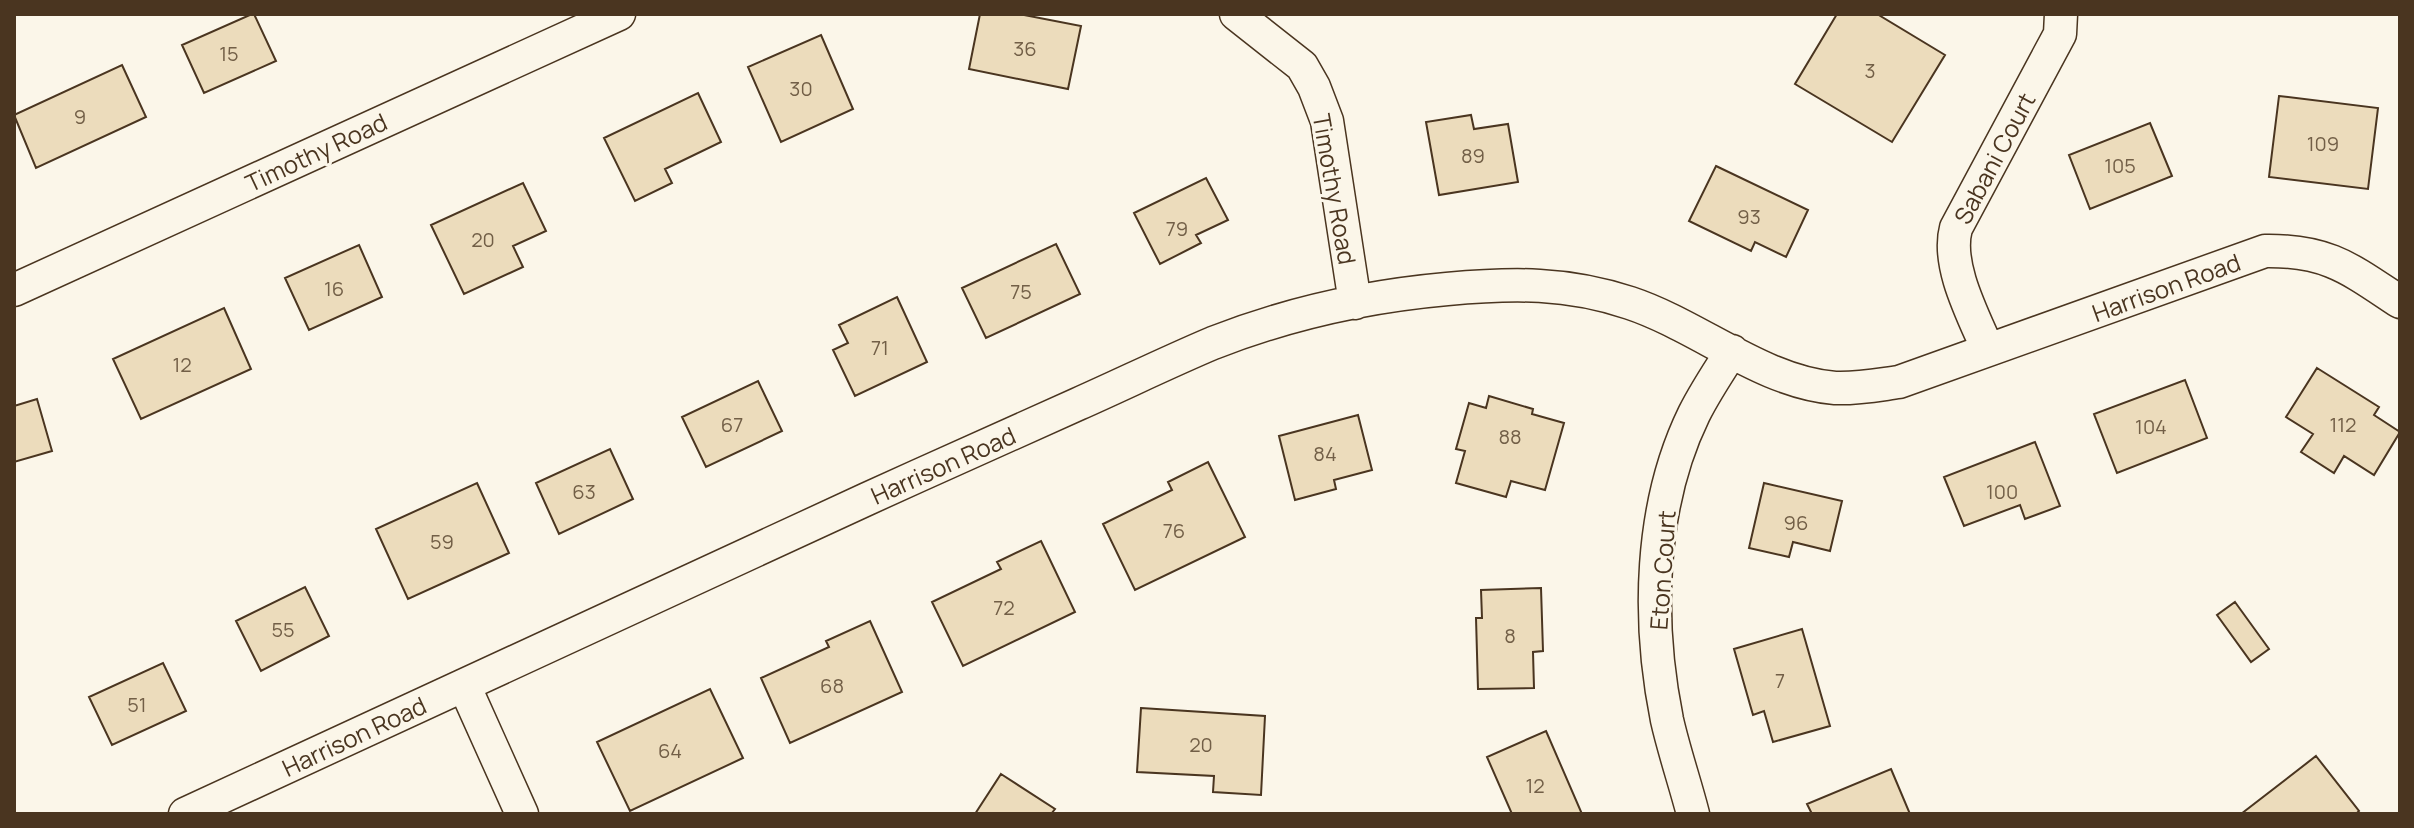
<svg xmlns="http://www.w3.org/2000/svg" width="2414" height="828" viewBox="0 0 2414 828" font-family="Manrope,sans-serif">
  <rect width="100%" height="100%" fill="#fbf6e9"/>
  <path fill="#ecdcbc" stroke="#4a3520" stroke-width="2" d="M 252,14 L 254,14 L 276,61 L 204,93 L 182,45 Z
    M 980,14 L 1019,14 L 1081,26 L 1068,89 L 969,69 Z
    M 1837,14 L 1877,14 L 1945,55 L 1892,142 L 1795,84 Z
    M 821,35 L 853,109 L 781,142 L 748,67 Z
    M 122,65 L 146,117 L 36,168 L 14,115 Z
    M 698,93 L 721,142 L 665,169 L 672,183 L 635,201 L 604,138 Z
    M 2279,96 L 2378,108 L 2368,189 L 2269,177 Z
    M 1471,115 L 1474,129 L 1508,124 L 1518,182 L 1439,195 L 1426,122 Z
    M 2150,123 L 2172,176 L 2090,209 L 2069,155 Z
    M 1716,166 L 1808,210 L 1786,257 L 1755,242 L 1751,251 L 1689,221 Z
    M 1206,178 L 1228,220 L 1196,235 L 1201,243 L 1160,264 L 1134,213 Z
    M 523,183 L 546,231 L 513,246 L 523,267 L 464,294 L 431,225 Z
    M 1056,244 L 1080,294 L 986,338 L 962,288 Z
    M 359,245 L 382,297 L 309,330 L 285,278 Z
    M 897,297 L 927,362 L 855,396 L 833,350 L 848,343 L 839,325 Z
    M 224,308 L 251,369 L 141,419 L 113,359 Z
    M 2317,368 L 2379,407 L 2374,415 L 2400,432 L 2374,475 L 2344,456 L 2334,473 L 2301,452 L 2313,434 L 2286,417 Z
    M 2185,380 L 2207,438 L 2117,473 L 2094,414 Z
    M 758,381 L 782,431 L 706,467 L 682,417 Z
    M 1489,396 L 1533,409 L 1532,414 L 1564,423 L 1545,490 L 1511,481 L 1506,497 L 1456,483 L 1465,451 L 1456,449 L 1469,403 L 1486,408 Z
    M 37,399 L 52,451 L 14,462 L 14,406 Z
    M 1358,415 L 1372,470 L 1334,480 L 1336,489 L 1295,500 L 1279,436 Z
    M 2035,442 L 2060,506 L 2025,519 L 2020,505 L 1964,526 L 1944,477 Z
    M 610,449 L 633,499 L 559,534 L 536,483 Z
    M 1208,462 L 1245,537 L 1135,590 L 1103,524 L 1172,490 L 1168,482 Z
    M 477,483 L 509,553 L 408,599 L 376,529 Z
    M 1764,483 L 1842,501 L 1830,551 L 1793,542 L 1789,557 L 1749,548 Z
    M 1041,541 L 1075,612 L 963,666 L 932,602 L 1001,569 L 997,562 Z
    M 305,587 L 329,636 L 261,671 L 236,621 Z
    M 1541,588 L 1543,651 L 1533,652 L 1534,688 L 1478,689 L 1476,618 L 1482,618 L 1481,590 Z
    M 2235,602 L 2269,649 L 2251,662 L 2217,615 Z
    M 870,621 L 902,692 L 790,743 L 761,678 L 829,647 L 826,641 Z
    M 1802,629 L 1830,726 L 1773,742 L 1764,711 L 1753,715 L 1734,649 Z
    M 163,663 L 186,711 L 112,745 L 89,697 Z
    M 710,689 L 743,758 L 630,811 L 597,742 Z
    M 1141,708 L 1265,716 L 1261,795 L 1213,792 L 1214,776 L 1137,772 Z
    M 1546,731 L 1582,814 L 1512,814 L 1487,757 Z
    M 2316,756 L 2359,811 L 2356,814 L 2241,814 Z
    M 1891,769 L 1910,814 L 1812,814 L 1807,804 Z
    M 1001,774 L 1055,809 L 1051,814 L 975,814 Z"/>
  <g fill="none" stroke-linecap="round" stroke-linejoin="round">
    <g stroke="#4a3520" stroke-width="35">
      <path id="street" d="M 1236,14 L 1302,66 L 1314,87 L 1327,121 L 1355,303
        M 14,290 L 619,14
        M 1988,350 C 1973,315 1946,265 1956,228 L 2060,34 L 2061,14
        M 464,685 L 522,814
        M 185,814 C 412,709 639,604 867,499 C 937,467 1007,436 1078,404 C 1123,384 1168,362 1213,343 C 1287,314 1368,296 1447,289 C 1513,283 1567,282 1630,303 C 1699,326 1762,382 1835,388 C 1857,389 1877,385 1899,382 L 2265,251 C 2328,250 2350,269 2400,302
        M 1693,814 C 1685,783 1674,751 1667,720 C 1647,621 1649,506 1694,414 C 1705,392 1719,371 1732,351"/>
    </g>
    <use href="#street" stroke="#fbf6e9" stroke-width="32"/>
  </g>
  <g text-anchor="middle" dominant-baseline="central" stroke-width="6" stroke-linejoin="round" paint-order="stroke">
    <g font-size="20" fill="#725f47">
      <text x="1025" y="48">36</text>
      <text x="229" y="53">15</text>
      <text x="1870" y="70">3</text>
      <text x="801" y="88">30</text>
      <text x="80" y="116">9</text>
      <text x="2323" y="143">109</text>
      <text x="1473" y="155">89</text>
      <text x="2120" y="165">105</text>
      <text x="1749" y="216">93</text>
      <text x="1177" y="228">79</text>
      <text x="483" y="239">20</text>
      <text x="334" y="288">16</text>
      <text x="1021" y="291">75</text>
      <text x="880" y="347">71</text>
      <text x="182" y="364">12</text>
      <text x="732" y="424">67</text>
      <text x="2343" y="424">112</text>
      <text x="2151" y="426">104</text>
      <text x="1510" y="436">88</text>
      <text x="1325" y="453">84</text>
      <text x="584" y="491">63</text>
      <text x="2002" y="491">100</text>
      <text x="1796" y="522">96</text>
      <text x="1174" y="530">76</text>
      <text x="442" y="541">59</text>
      <text x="1004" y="607">72</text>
      <text x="283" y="629">55</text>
      <text x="1510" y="635">8</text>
      <text x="1780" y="680">7</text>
      <text x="832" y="685">68</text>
      <text x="137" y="704">51</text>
      <text x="1201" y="744">20</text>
      <text x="670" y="750">64</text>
      <text x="1535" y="785">12</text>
    </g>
    <g font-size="24" fill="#4a3520" stroke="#fbf6e9">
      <text transform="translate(316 152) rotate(-25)">Timothy Road</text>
      <text transform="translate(1994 158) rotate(-62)">Sabani Court</text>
      <text transform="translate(1335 189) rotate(80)">Timothy Road</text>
      <text transform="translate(2166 287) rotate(-20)">Harrison Road</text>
      <text transform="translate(943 465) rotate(-24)">Harrison Road</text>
      <text transform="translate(1662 570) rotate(-86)">Eton Court</text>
      <text transform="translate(354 736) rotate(-25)">Harrison Road</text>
    </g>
  </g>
  <rect width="2414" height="828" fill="none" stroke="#4a3520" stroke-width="32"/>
</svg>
